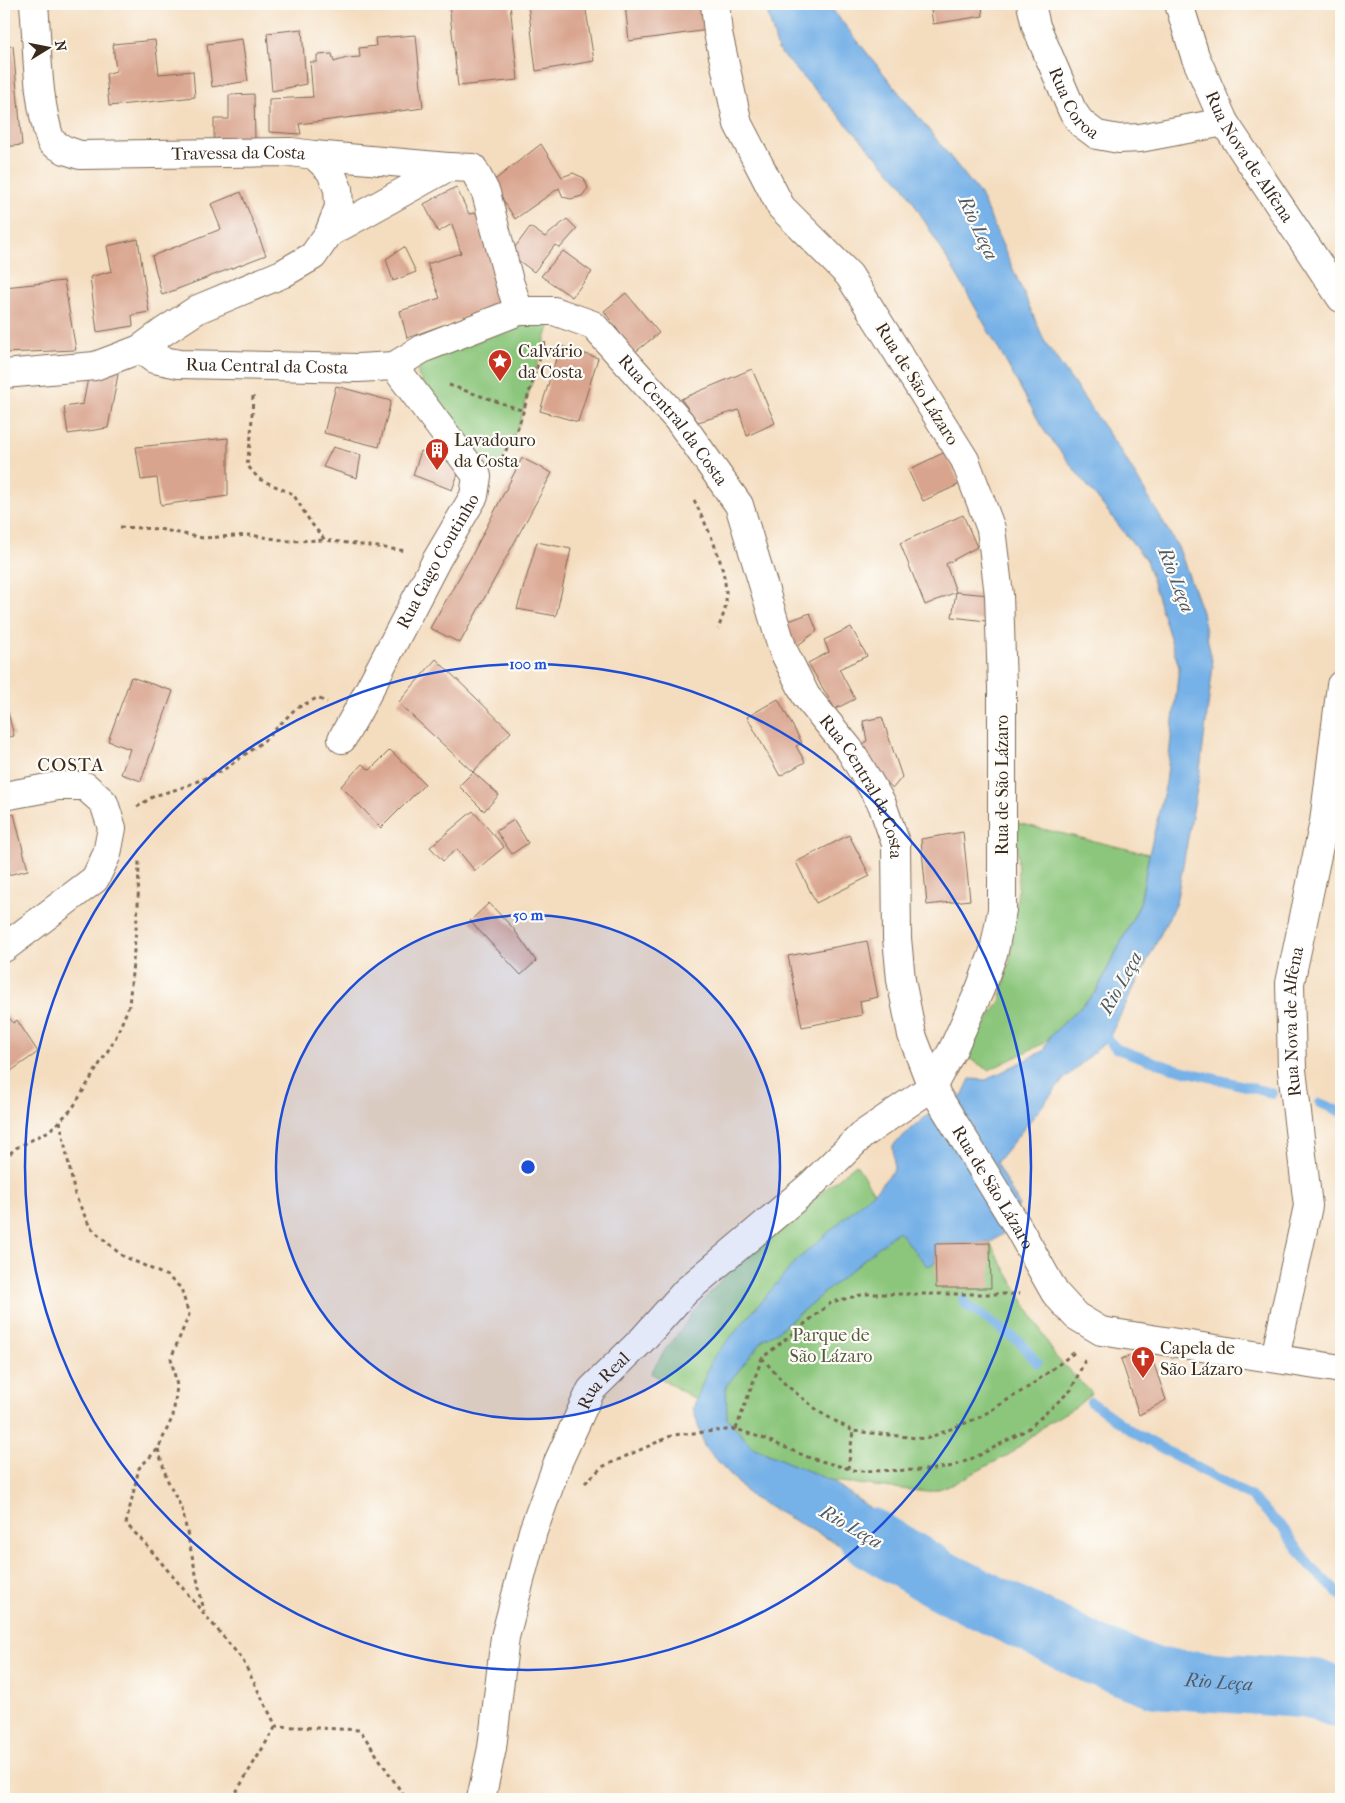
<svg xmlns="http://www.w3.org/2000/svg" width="1345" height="1803" viewBox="0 0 1345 1803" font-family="'IM FELL French Canon',serif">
  <rect width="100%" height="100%" fill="#fdfcf7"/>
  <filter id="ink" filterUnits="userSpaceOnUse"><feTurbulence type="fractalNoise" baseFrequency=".02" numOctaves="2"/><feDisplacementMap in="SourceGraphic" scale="10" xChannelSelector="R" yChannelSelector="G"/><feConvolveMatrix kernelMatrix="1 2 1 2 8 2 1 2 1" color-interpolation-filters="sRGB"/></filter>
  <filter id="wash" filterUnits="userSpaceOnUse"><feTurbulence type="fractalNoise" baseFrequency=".0096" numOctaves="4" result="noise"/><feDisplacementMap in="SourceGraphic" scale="20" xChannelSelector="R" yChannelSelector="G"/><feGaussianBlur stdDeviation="1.12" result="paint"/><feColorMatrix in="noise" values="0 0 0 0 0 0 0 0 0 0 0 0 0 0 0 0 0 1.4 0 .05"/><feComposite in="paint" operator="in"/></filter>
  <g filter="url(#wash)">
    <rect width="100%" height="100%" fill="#f4ddbf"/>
    <path fill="#8bc67b" stroke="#63784c" d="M 540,320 L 551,320 L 519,425 L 496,471 L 492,472 L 490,465 L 426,389 L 418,375 L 418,365 L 515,326 Z
      M 1017,823 L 1149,854 L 1140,904 L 1096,992 L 1044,1043 L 989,1070 L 965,1056 L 1000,1001 L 1010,960 L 1018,889 Z
      M 856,1164 L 898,1231 L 935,1244 L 990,1243 L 1056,1357 L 1092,1393 L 1077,1406 L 1048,1423 L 1010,1454 L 949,1486 L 927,1492 L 832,1481 L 802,1469 L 752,1447 L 727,1418 L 651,1373 L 665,1350 L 681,1330 L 692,1313 L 740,1259 Z"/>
    <path fill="#76b1e7" stroke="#586e82" d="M 765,4 L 828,4 L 980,194 L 1045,342 L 1124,456 L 1179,549 L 1202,612 L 1213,666 L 1199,778 L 1176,903 L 1108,1040 L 1064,1079 L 996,1163 L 1019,1205 L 1004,1233 L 990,1243 L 936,1244 L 935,1263 L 927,1266 L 898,1231 L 777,1332 L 764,1339 L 726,1386 L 727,1418 L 752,1447 L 832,1481 L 946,1562 L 937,1598 L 751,1497 L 704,1446 L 693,1408 L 712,1359 L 796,1261 L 878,1188 L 894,1170 L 893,1145 L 924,1118 L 962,1096 L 970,1079 L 986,1080 L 1043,1051 L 1050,1036 L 1096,992 L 1140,904 L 1149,854 L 1166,783 L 1179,667 L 1146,560 L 1045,432 L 961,282 L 903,185 L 778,50 Z"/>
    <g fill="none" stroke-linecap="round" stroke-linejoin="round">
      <path stroke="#76b1e7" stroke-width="10" d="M 1099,1031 L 1117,1049 L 1169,1067 L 1272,1093
        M 1320,1103 L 1341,1112
        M 963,1300 L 968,1306 L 1021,1343 L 1037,1363
        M 1091,1402 L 1136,1434 L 1251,1497 L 1283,1528 L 1310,1566 L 1341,1596"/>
      <path stroke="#76b1e7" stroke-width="60" id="s1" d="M 870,1538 L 941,1580 L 1097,1656 L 1156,1678 L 1315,1689 L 1341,1699"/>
    </g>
    <g id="blocks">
      <path fill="#d9a48e" d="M 449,4 L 510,4 L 518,80 L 458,86 Z
        M 528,4 L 585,4 L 594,61 L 536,71 Z
        M 625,4 L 705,4 L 708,30 L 629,41 Z
        M 930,4 L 982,4 L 983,16 L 933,24 Z
        M 302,29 L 306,84 L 272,91 L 267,33 Z
        M 416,35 L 423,108 L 299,124 L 301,134 L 269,132 L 269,99 L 313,97 L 310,62 L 317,62 L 317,55 L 332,54 L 334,62 L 347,58 L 360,57 L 359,48 L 376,46 L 375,38 Z
        M 242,39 L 248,81 L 212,87 L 207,44 Z
        M 155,40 L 159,74 L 193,71 L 195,97 L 109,106 L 106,74 L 116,71 L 113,44 Z
        M 13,46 L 22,145 L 4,147 L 4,47 Z
        M 254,94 L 255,140 L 214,140 L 214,119 L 229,119 L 229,95 Z
        M 541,144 L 562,177 L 573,173 L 584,178 L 588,188 L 582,196 L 571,199 L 563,197 L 559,188 L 515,219 L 492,182 Z
        M 456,187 L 469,214 L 481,212 L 507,302 L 407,338 L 400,311 L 440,298 L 427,264 L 461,253 L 452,224 L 438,232 L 424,204 Z
        M 241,192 L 266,255 L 162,295 L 152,256 L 221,229 L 211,204 Z
        M 567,219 L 577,229 L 560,248 L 555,245 L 534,272 L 510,254 L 530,227 L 545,237 Z
        M 138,239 L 149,312 L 132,315 L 133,326 L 97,332 L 90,277 L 112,271 L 107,246 Z
        M 404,247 L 416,272 L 393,281 L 386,259 Z
        M 563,251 L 592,272 L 572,297 L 541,276 Z
        M 64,281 L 76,350 L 4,353 L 4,287 Z
        M 626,293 L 659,333 L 634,353 L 604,311 Z
        M 560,346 L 598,358 L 578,422 L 540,411 Z
        M 119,369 L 108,428 L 68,434 L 64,407 L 83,404 L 89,373 Z
        M 752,369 L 775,423 L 747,436 L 739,410 L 698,422 L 681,399 Z
        M 336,386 L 391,401 L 379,447 L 324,433 Z
        M 228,438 L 228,496 L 161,505 L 157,478 L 141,480 L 136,447 Z
        M 333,447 L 361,455 L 357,478 L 323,467 Z
        M 421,451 L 461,466 L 452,490 L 413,475 Z
        M 945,452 L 960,484 L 923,501 L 908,470 Z
        M 522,458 L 552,473 L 460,643 L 430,628 L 471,557 Z
        M 963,515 L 977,547 L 946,564 L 956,592 L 925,605 L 900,543 Z
        M 537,542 L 571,549 L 556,616 L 517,609 Z
        M 956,592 L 989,595 L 986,621 L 952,617 Z
        M 810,613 L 817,631 L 794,648 L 784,623 Z
        M 851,627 L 867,656 L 839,669 L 855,699 L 835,709 L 808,663 L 829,652 L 824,640 Z
        M 436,659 L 511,732 L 473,772 L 398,703 Z
        M 131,677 L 173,691 L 141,781 L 121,774 L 130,749 L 108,741 Z
        M 4,697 L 14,736 L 4,738 Z
        M 778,699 L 802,743 L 796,746 L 805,762 L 780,776 L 747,717 Z
        M 882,717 L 902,777 L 893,788 L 877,774 L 859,747 L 867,741 L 863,721 Z
        M 390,750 L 425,784 L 381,828 L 341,786 L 362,764 L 370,770 Z
        M 473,772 L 499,795 L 484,811 L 459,786 Z
        M 473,811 L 504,847 L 475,871 L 457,849 L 443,861 L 430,847 Z
        M 14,814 L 28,870 L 4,876 L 4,816 Z
        M 514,820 L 528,843 L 512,854 L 496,831 Z
        M 963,832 L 970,900 L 927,905 L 921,839 Z
        M 849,835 L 870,876 L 816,903 L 796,862 Z
        M 489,903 L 513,928 L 536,961 L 521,975 L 470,921 Z
        M 867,941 L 878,997 L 860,1001 L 862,1015 L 802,1027 L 788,956 Z
        M 4,1010 L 13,1023 L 17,1020 L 38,1052 L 4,1076 Z
        M 990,1243 L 991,1288 L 936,1288 L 935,1244 Z
        M 1149,1349 L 1166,1400 L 1139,1415 L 1121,1359 Z"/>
    </g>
  </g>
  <g filter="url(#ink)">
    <use href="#blocks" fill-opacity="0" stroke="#7c6956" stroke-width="1"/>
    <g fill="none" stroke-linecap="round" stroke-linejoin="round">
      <g stroke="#7c6956" stroke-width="30">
        <g id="minor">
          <path id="s2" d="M 34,4 C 38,49 36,98 51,142 L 65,150 L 80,155 L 291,152 L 314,155 L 330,170 L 338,189 L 339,207 L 329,233 L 313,256 L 282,274 L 198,309 L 163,332 L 140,349"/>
          <path id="s3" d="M 1031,4 L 1036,26 L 1072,110 L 1081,123 L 1097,135 L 1119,139 L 1140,138 L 1224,122"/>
          <path id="s4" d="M 1179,4 L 1195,56 L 1224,122 L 1341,298"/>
          <path d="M 314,155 L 448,167 L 329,233"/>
          <path d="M 448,167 L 473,168 L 486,193 L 509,281 L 519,311"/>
          <path id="s5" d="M 4,374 L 95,366 L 140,349 L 154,359 L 179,364 L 358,368 L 394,366 L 424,348 L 519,311 L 554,311 L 593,325 L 680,422 L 739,505 L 783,650 L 806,696 L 850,750 L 882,804 L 896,844 L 897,938 L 901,980 L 912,1035 L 932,1087 L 1019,1229 L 1055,1293 L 1076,1316 L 1101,1331 L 1341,1369"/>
          <path id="s6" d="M 342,739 L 359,709 L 437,559 L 474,496 L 477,476 L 394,366"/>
          <path d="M 4,796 L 58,786 L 85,786 L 104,803 L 112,828 L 107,854 L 95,879 L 4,948"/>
          <path id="s7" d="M 1275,1358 L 1308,1206 L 1292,1070 L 1290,983 L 1324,822 L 1341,685"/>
          <path id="s8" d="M 481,1799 L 492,1748 L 505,1637 L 533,1531 L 558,1462 L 591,1390 L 642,1340 L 686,1291 L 810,1186 L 862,1135 L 932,1087 L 953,1049 L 980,989 L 994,951 L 1002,910 L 1002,687 L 999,595 L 991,529 L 965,460 L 849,275 L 781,207 L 738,124 L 718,33 L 715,4"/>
        </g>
      </g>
      <path stroke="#7c6956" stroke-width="3" stroke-dasharray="4 4" stroke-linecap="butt" d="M 449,385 L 524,411
        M 253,396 L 251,436 L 247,465 L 259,479 L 293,494 L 311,523 L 325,540 L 407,551
        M 502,458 L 519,425 L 545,342
        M 694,500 C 709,531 728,568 726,603 C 725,612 721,621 718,629
        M 120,527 L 159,529 L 203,538 L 250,535 L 289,541 L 325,540
        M 137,807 L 154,796 L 181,788 L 222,771 L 265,740 L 295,709 L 317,698 L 327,702
        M 60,1121 L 75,1195 L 90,1227 L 121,1255 L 167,1276 L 181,1288 L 189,1315 L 171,1358 L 177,1386 L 173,1416 L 158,1449 L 139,1468 L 126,1524 L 144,1542 L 242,1659 L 276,1726 L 360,1730 L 406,1799
        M 4,1159 L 16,1148 L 49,1131 L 72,1109 L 115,1039 L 129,1006 L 138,906 L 139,860
        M 762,1358 L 785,1384 L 821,1413 L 853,1431
        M 736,1429 L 762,1358 L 832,1302 L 865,1294 L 1020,1294
        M 158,1449 L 167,1479 L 182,1509 L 204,1611
        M 848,1469 L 853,1431 L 926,1439 L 980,1417 L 1030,1386 L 1075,1352
        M 585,1483 L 602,1467 L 673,1435 L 736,1429 L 765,1439 L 810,1458 L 857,1471 L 927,1470 L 954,1466 L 980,1455 L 1028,1429 L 1071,1390 L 1086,1358
        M 232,1799 L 276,1726"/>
      <use href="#minor" stroke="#fff" stroke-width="28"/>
    </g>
  </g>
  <circle cx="528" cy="1167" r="252" fill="#1d4ed8" fill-opacity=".12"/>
  <g fill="none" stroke="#1d4ed8" stroke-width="2.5">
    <circle cx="528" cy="1167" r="252"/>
    <circle cx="528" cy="1167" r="503"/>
  </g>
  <defs>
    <g id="sight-pin" transform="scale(1.25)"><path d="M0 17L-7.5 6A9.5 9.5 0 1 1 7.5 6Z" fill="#c8321e" stroke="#fdfcf7"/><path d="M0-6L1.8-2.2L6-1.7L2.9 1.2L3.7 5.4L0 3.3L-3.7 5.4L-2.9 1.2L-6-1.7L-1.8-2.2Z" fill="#fff"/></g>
    <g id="building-pin" transform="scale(1.25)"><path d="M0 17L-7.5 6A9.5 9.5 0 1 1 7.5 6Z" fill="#c8321e" stroke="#fdfcf7"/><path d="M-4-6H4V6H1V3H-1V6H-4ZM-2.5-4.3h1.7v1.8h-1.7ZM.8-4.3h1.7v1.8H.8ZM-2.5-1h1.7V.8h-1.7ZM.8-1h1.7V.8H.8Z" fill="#fff"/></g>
    <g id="church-pin" transform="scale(1.25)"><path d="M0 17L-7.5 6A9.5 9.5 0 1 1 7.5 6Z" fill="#c8321e" stroke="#fdfcf7"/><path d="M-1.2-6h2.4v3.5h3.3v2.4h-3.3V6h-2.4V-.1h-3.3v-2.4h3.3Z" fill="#fff"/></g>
  </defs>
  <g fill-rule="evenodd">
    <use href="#sight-pin" x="500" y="361"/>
    <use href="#building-pin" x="437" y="450"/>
    <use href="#church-pin" x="1143" y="1358"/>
  </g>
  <g text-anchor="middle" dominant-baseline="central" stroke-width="4.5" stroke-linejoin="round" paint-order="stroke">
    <g font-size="18" fill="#3b2a1e" stroke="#fdfcf7">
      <text stroke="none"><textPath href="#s3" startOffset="109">Rua Coroa</textPath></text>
      <text stroke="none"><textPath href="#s2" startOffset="330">Travessa da Costa</textPath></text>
      <text stroke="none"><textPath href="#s4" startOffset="169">Rua Nova de Alfena</textPath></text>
      <text stroke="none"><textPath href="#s5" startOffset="270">Rua Central da Costa</textPath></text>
      <text transform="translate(917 384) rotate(58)">Rua de São Lázaro</text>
      <text stroke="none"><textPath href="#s5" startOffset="735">Rua Central da Costa</textPath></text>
      <text stroke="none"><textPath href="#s6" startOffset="202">Rua Gago Coutinho</textPath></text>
      <text transform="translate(1002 785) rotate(-90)">Rua de São Lázaro</text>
      <text stroke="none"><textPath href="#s5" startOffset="1154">Rua Central da Costa</textPath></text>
      <text stroke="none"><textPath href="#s7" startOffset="341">Rua Nova de Alfena</textPath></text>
      <text stroke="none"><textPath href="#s5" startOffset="1586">Rua de São Lázaro</textPath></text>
      <text stroke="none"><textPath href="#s8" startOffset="441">Rua Real</textPath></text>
    </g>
    <g font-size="18" fill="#3b2a1e" stroke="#fdfcf7" text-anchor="start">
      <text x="518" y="351">Calvário<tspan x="518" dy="21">da Costa</tspan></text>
      <text x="454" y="440">Lavadouro<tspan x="454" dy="21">da Costa</tspan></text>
      <text x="1160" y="1348">Capela de<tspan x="1160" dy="21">São Lázaro</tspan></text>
    </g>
    <g font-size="18" fill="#53593a" stroke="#fdfcf7">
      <text x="831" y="1335">Parque de<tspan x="831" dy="21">São Lázaro</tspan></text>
    </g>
    <g font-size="19" font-style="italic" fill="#505964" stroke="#fdfcf7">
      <text transform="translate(978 228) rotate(65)">Rio Leça</text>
      <text transform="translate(1176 580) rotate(69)">Rio Leça</text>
      <text transform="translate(1121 983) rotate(-61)">Rio Leça</text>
      <text transform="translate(851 1527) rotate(30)">Rio Leça</text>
      <text stroke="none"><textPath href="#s1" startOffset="382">Rio Leça</textPath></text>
    </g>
    <g font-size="19" letter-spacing="1" fill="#3b2a1e" stroke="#fdfcf7">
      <text x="71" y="765">COSTA</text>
    </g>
  </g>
  <circle cx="528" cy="1167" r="8" fill="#1d4ed8" stroke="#fdfcf7" stroke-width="2.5"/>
  <g font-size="15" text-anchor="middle" font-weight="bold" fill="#1d4ed8" stroke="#fdfcf7" stroke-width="4.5" stroke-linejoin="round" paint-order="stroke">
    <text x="528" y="669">100 m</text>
    <text x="528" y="920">50 m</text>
  </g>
  <rect width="1345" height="1803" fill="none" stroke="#fdfcf7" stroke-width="20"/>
  <g transform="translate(48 48) rotate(80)" stroke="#fdfcf7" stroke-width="4" paint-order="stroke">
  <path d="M0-4L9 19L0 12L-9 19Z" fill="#3b2a1e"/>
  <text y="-8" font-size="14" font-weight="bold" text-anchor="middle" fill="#3b2a1e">N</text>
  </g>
</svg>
